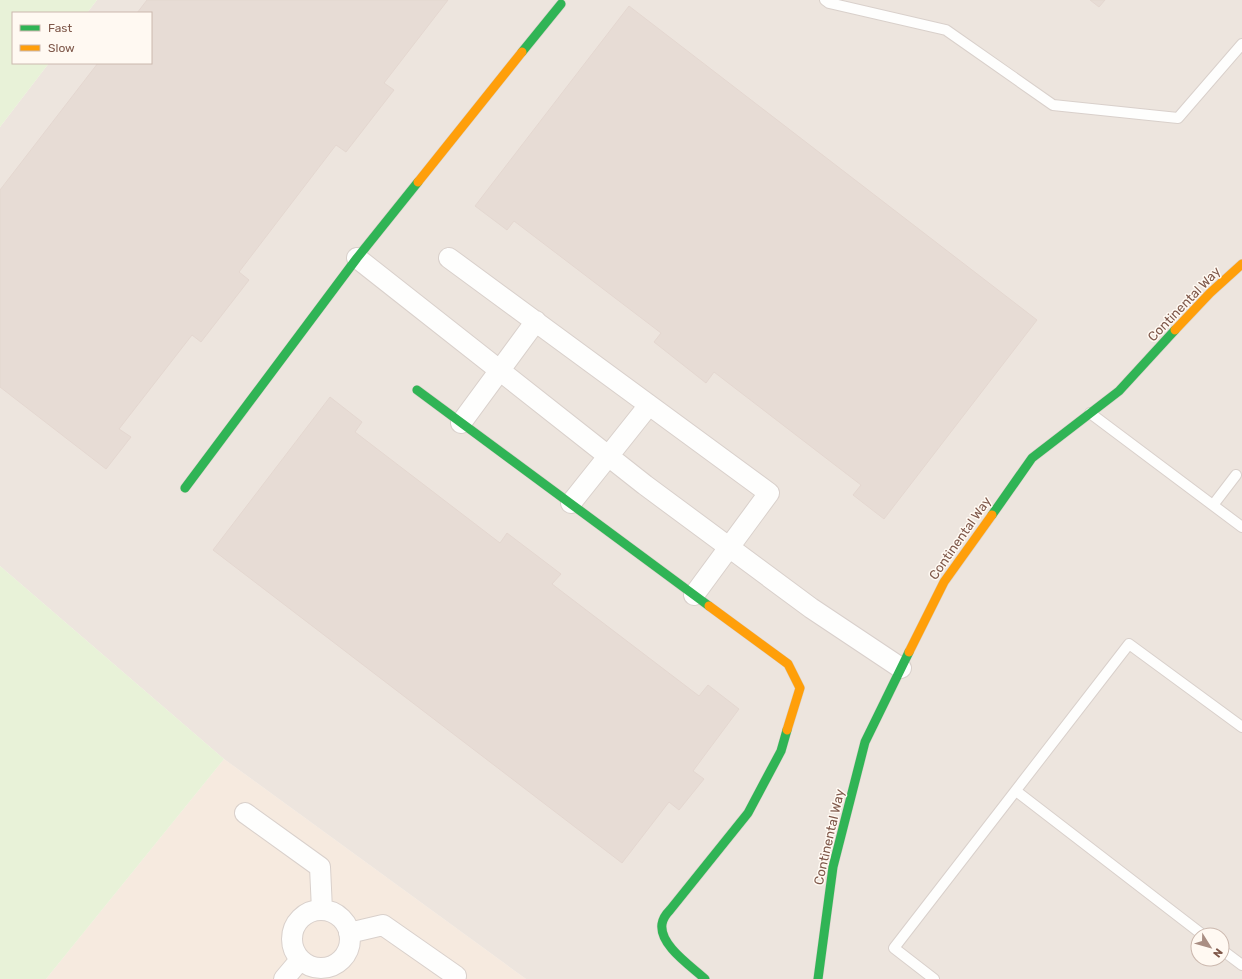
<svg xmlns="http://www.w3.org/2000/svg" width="1242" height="979" viewBox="0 0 1242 979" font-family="Rubik,sans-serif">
  <rect width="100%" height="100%" fill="#faf5ef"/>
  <path fill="#f6eadf" d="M 224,759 L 526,979 L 46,979 Z"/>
  <path fill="#ede5de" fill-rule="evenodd" d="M 97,0 L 1242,0 L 1242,979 L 526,979 L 224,759 L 0,566 L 0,127 L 49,63 L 151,63 L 151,13 L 87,13 ZM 1198,935 L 1222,935 L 1222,959 L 1198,959 Z"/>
  <path fill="#e8f2d8" d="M 0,0 L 97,0 L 87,13 L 13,13 L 13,63 L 49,63 L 0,127 Z
    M 0,566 L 224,759 L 46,979 L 0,979 Z"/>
  <path fill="#e7dcd5" stroke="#e4d7d0" d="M 147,0 L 448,0 L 384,83 L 394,90 L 346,152 L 336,145 L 239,272 L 249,280 L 201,342 L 192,335 L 119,429 L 131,437 L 106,469 L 0,387 L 0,190 L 98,63 L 151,63 L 151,13 L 137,13 Z
    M 1090,0 L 1105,0 L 1099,7 Z
    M 629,6 L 1037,320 L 884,519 L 853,495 L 861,485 L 714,372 L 706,383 L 654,342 L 661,333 L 514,221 L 507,230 L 475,206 Z
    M 330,397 L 362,422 L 355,432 L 500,543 L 507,533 L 561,574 L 552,584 L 699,696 L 708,685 L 739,709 L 693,771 L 704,779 L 679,810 L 669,802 L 622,863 L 213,550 Z"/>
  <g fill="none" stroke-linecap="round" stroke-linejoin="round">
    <g stroke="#d9d0cb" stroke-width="12">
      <path id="lane" d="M 825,0 L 829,3 L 946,30 L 1053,105 L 1178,118 L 1242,44
        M 1090,413 L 1242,527
        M 1213,505 L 1236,475
        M 1016,791 L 1203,935
        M 1222,950 L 1242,965
        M 934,979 L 894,948 L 1129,644 L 1242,727"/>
    </g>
    <g stroke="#d9d0cb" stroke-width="22">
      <path id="street" d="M 357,258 L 645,485 L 811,608 L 901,668
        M 449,258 L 769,493 L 694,595
        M 461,423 L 536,321
        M 571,503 L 649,405
        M 245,813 L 320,867 L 322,910
        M292 939a29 29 0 1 1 58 0a29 29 0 1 1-58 0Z
        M 349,933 L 383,925 L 456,976
        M 284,979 L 300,960"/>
    </g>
    <g stroke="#dad0ca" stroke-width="10">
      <path id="fast" d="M 522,52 L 561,4
        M 417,390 L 709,606
        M 185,488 L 357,258 L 418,182
        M 992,515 L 1032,458 L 1119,391 L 1175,330
        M 705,979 C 691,966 659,945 662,924 C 663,918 666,914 670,910 L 748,813 L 781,751 L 787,730
        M 818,979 L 833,867 L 865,742 L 909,652"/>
    </g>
    <g stroke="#dad0ca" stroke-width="10">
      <path id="slow" d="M 418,182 L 522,52
        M 1175,330 L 1210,293 L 1242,264
        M 709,606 L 788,664 L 800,688 L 787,730
        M 909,652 L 944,582 L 992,515"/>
    </g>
    <use href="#lane" stroke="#fefefd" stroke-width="10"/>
    <use href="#street" stroke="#fefefd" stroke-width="20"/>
    <use href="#fast" stroke="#30b455" stroke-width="9"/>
    <use href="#slow" stroke="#ff9f0a" stroke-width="9"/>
  </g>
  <g text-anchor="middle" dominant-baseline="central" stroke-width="3" stroke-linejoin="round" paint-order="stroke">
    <g font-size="13" fill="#7e5749" stroke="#fff9f2">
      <text transform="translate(1184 304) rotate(-46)">Continental Way</text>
      <text transform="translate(960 538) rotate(-55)">Continental Way</text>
      <text transform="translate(829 837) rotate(-77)">Continental Way</text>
    </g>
  </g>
  <rect x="12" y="12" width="140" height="52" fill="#fff9f2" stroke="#cbb8ae"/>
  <rect x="20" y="25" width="20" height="6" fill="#30b455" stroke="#cbb8ae"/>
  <text x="48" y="32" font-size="12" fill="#7e5749">Fast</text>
  <rect x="20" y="45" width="20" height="6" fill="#ff9f0a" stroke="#cbb8ae"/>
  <text x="48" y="52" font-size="12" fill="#7e5749">Slow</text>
  <g transform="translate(1210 947) rotate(127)"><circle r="19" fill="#fff9f2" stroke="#cbb8ae"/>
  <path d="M0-3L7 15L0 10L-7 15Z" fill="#a98e83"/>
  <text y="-6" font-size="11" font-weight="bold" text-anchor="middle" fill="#7e5749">N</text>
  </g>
</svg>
